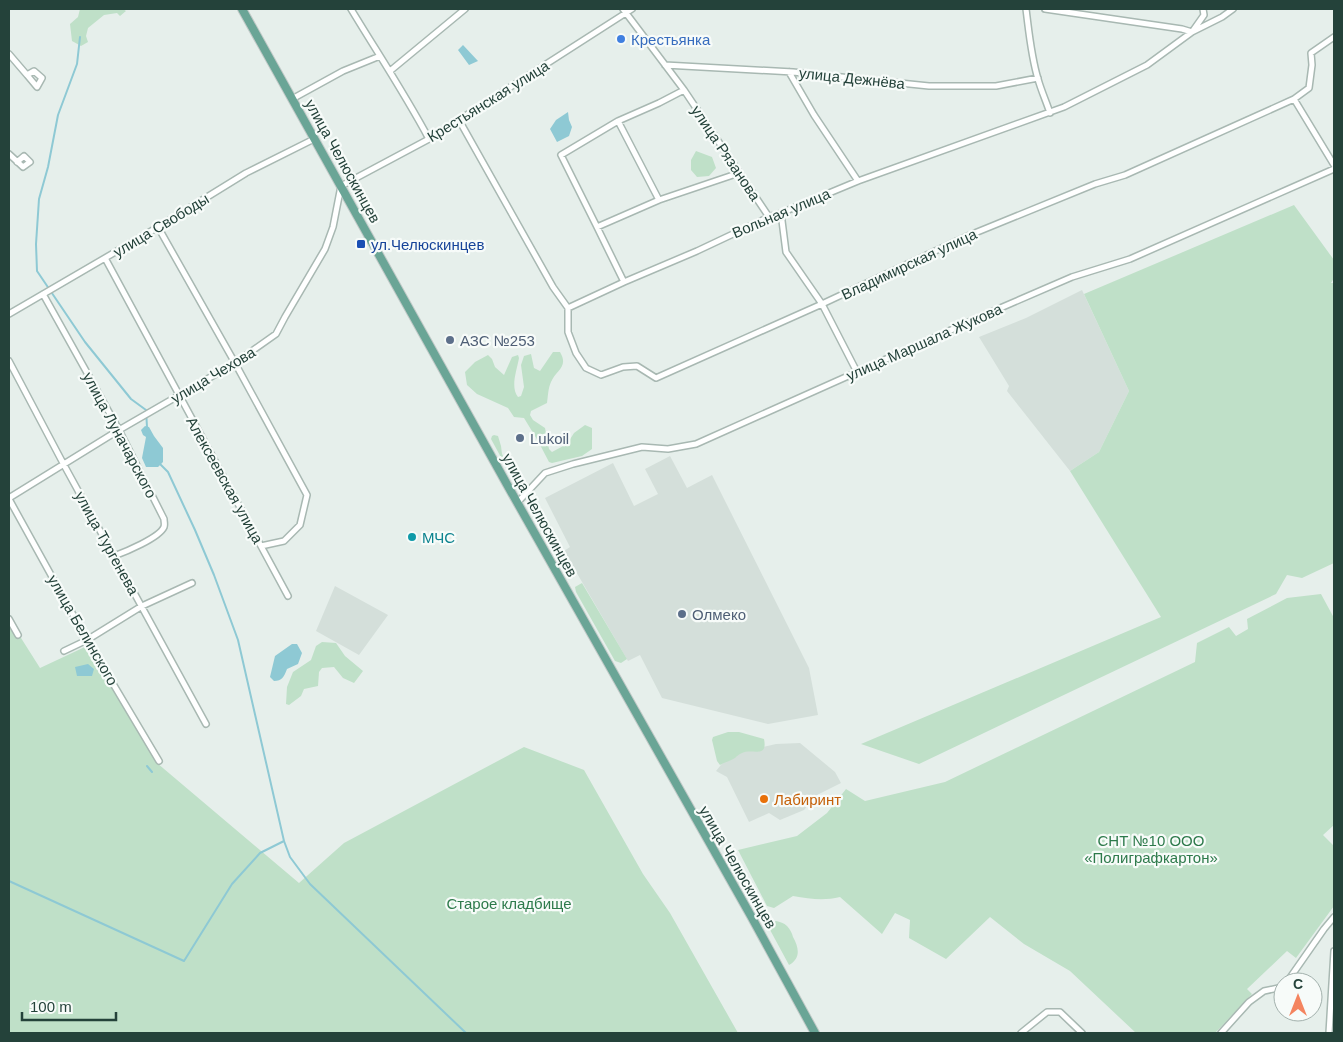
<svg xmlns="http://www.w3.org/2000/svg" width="1343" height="1042" viewBox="0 0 1343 1042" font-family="Arial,sans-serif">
  <rect width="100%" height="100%" fill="#e6efeb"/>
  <path fill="#d4dfda" d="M 1082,290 L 1129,391 L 1099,452 L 1070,471 L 1007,391 L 1009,386 L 979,337 L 1026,318 Z
    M 670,456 L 687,488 L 712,475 L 809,668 L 818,715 L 768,724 L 662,698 L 640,655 L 628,661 L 564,551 L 570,547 L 545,498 L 613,463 L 634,506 L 658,494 L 645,469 Z
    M 335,586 L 388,615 L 359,655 L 316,631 Z
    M 800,743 L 835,772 L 841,783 L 817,795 L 804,810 L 780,820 L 769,813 L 749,822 L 727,777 L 716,771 L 729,755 L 776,744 Z"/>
  <path fill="#bfe0c8" d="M 80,9 L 123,9 L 126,11 L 120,16 L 117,13 L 104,15 L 88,28 L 86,36 L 88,42 L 81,46 L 72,41 L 70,24 L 78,17 Z
    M 696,151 L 712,157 L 716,168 L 709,176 L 697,177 L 691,170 L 691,160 Z
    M 1294,205 L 1334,260 L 1334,278 L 1331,283 L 1334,283 L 1334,563 L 1302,578 L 1287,575 L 1276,594 L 919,764 L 861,744 L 1161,617 L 1070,471 L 1099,452 L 1129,391 L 1084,294 Z
    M 553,352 L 560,352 C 569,367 556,370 551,382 C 548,388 548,397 547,403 L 531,411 L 530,415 L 533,420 L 545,428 L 549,449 L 552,452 L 567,444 L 574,433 L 585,425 L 592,428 L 592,449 L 582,456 L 552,463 L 549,462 L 538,441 L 524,418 L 514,417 L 508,408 L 477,394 L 467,385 L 465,372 L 475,362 L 488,355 L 492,359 L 495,367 L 504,375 L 512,357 L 518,355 L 519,358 C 517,370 510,387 518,397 L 521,396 L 524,387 L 521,365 L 524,356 L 531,354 L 534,368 L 540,371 Z
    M 494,435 L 498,436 L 501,446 L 502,454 L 511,470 L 510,472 L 509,472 L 491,439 L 492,436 Z
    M 582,583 L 627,659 L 621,663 L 615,661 L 576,592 L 575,587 Z
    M 1321,594 L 1334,618 L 1334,825 L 1323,835 L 1334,846 L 1334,906 L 1296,958 L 1287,951 L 1247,989 L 1252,994 L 1215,1033 L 1136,1033 L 1070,971 L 1024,944 L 990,917 L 946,959 L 909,938 L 910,920 L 895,913 L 882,934 L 840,897 C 824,901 810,899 793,896 L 774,908 L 767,906 L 738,850 L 797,836 L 827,813 L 846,789 L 865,801 L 945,782 L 1195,662 L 1197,643 L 1229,627 L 1236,636 L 1248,629 L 1247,619 L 1287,598 Z
    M 9,619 L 40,668 L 87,646 L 157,763 L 299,883 L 344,843 L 524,747 L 584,770 L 643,874 L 670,913 L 738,1033 L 9,1033 Z
    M 322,642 L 336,643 L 345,656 L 363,671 L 354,683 L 343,678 L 334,667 L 322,668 L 319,672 L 318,686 L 304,689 L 301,696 L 289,705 L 286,704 L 287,687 L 293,672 L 311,660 L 316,646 Z
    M 728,732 L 739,732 L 764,739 C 768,759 752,748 742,753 C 739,754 737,756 735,758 C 730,761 725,762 720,765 L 717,761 L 712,740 L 713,737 Z
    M 776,921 C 780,922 784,923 787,926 C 790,929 792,933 793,937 C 799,948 801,958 789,965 L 769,928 L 769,925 Z"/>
  <path fill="#8ec9d4" d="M 463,45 L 478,61 L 469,65 L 458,50 Z
    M 568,112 L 569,120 L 572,127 L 569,136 L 557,142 L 550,129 L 556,120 Z
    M 145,426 L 149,427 L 154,436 L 163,448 L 163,462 L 158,467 L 146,467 L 142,458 L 146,437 L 143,435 L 141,430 Z
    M 292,644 L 297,644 L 302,653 L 298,664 L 287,669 C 284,677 282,681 274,681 L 270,677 L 275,656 Z
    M 88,664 L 94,669 L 92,676 L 77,676 L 75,667 Z"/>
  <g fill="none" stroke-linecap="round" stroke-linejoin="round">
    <path stroke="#8ec9d4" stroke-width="2" d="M 80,37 L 77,64 L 58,115 L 48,167 L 39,199 L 36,244 L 37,271 L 85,342 L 131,399 L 146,410 L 147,427
      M 159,463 L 168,472 L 195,530 L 214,575 L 238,640 L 284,841 L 290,857 L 310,884 L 466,1033
      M 147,766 L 152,772
      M 9,881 L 184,961 L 232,884 L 260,853 L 284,841"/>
    <g stroke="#a8b8b2" stroke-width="8">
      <path id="street" d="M 351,9 C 377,52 405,94 429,139
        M 623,9 L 684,90 L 769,217 L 771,216
        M 1026,9 C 1029,32 1031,56 1038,79 C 1041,90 1046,101 1050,113
        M 1045,9 L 1182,29 L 1192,32 L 1222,17 L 1233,9
        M 9,54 L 27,75 L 34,71 L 42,78 L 37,87 L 27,75
        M 665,65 L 793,72 L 929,86 L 996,86 L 1038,78
        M 390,71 L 465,9
        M 789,72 L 814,115 L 858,181
        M 292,99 L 343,71 L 380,56
        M 1294,99 L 1309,88 L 1312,65 L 1311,53 L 1334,37
        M 459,120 L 553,287 L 568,308 L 624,282 L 697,251 L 769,217 L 781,213 L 858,181 L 1064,107 L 1147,65 L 1192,32 L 1204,15 L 1203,9
        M 618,121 L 561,155 L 597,227 L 659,200 L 739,173
        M 9,154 L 23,167 L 30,162 L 24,156 L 17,162
        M 659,200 L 618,121 L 659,103 L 684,90
        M 781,213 L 786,252 L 822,304 L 857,372
        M 158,227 L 235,363 L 307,495 L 300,525 L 284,541 L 261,546
        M 597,227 L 624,282
        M 105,258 L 288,596
        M 43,294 L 119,430 L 164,519 C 164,522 165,524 164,527 C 159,538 125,552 114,556
        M 568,308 L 568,332 L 576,353 L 586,368 L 601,375 L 623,367 L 637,366 L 656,378 L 822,304 L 965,237 L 1095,184 L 1125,175 L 1294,99 L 1334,165
        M 9,314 L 165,223 L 246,173 L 314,139
        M 9,361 L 64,465 L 206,724
        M 9,498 L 119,430 L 235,363 L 276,334 L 285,317 L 325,249 L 333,227 L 341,186 L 429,139 L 632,9
        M 9,499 L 87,640 L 159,761
        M 517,503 L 545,473 L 573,464 L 642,447 L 668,449 L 696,444 L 998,309 L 1072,277 L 1130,259 L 1334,169
        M 9,619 L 18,635
        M 64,651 L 87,640 L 142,606 L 192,583
        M 1287,982 L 1324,929 L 1334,917
        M 1021,1033 L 1047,1012 L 1060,1012 L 1082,1033
        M 1221,1033 L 1249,1002 L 1264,991 L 1283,987
        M 1329,1033 L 1334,951"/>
    </g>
    <g stroke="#c2cac8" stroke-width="10">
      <path id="primary" d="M 242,9 L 509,488 L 751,916 L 815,1033"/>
    </g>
    <use href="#street" stroke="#fff" stroke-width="5"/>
    <use href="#primary" stroke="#6aa596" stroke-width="8"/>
  </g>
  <circle fill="#3f7fe0" stroke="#f7fbf9" stroke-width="2" cx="621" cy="39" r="5"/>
  <rect fill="#1a4fb4" stroke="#f7fbf9" stroke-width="2" x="356" y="239" width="10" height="10" rx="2.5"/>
  <g fill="#5c6f8a" stroke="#f7fbf9" stroke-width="2">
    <circle cx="450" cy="340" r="5"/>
    <circle cx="520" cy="438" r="5"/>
    <circle cx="682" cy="614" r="5"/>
  </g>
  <circle fill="#0f9aa8" stroke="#f7fbf9" stroke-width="2" cx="412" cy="537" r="5"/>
  <circle fill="#e8710a" stroke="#f7fbf9" stroke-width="2" cx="764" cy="799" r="5"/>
  <g text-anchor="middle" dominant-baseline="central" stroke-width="4.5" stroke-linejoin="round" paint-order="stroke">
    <g font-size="15" fill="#366cbe" stroke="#f7fbf9" text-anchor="start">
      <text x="631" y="39">Крестьянка</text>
    </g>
    <g font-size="15" fill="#24423a" stroke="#f7fbf9">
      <text transform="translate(852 78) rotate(6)">улица Дежнёва</text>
      <text transform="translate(488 101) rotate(-32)">Крестьянская улица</text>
      <text transform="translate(726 153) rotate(56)">улица Рязанова</text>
      <text transform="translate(343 161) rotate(61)">улица Челюскинцев</text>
      <text transform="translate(781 213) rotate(-23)">Вольная улица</text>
      <text transform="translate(161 225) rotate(-31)">улица Свободы</text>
      <text transform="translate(909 264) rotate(-25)">Владимирская улица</text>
      <text transform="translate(924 342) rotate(-24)">улица Маршала Жукова</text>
      <text transform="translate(213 375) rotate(-31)">улица Чехова</text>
      <text transform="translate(120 435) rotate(62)">улица Луначарского</text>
      <text transform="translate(225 480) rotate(61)">Алексеевская улица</text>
      <text transform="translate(540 515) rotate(61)">улица Челюскинцев</text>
      <text transform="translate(107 543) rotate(61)">улица Тургенева</text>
      <text transform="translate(83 630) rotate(60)">улица Белинского</text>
      <text transform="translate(738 867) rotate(60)">улица Челюскинцев</text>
    </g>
    <g font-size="15" fill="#164399" stroke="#f7fbf9" text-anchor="start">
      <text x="371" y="244">ул.Челюскинцев</text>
    </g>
    <g font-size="15" fill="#4e5e75" stroke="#f7fbf9" text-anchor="start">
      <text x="460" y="340">АЗС №253</text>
      <text x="530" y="438">Lukoil</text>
      <text x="692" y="614">Олмеко</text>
    </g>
    <g font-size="15" fill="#0d838f" stroke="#f7fbf9" text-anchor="start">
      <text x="422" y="537">МЧС</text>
    </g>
    <g font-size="15" fill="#c56008" stroke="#f7fbf9" text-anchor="start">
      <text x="774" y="799">Лабиринт</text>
    </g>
    <g font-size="15" fill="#2d7a4b" stroke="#f7fbf9">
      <text x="1151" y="840">СНТ №10 ООО<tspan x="1151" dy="17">«Полиграфкартон»</tspan></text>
      <text x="509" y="903">Старое кладбище</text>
    </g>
  </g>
  <rect width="1343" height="1042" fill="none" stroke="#24423a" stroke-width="20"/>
  <g transform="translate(1298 997)"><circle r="24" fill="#f7fbf9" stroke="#a3b1ad"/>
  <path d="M0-4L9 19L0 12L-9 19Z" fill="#f4845f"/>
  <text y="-8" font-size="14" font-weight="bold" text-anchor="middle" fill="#24423a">С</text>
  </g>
  <path d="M22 1012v8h94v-8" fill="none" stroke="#24423a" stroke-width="2.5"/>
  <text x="30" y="1012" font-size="15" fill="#24423a" stroke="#f7fbf9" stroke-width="4" paint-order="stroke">100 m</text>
</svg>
